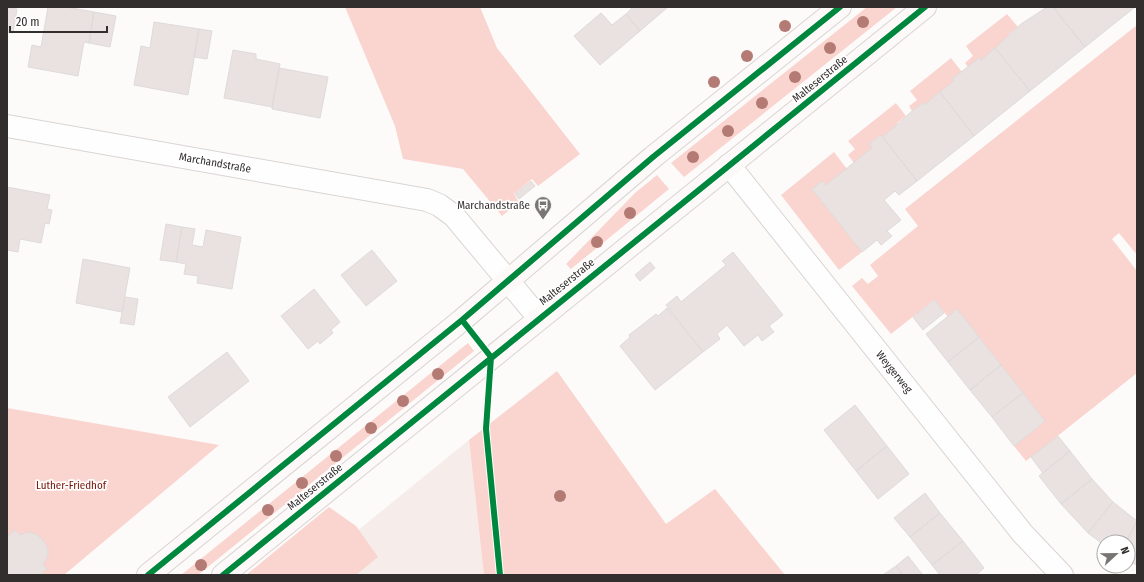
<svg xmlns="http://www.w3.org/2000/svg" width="1144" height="582" viewBox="0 0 1144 582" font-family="'Fira Sans Condensed',sans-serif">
  <rect width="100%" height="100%" fill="#fdfafa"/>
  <path fill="#f6ecea" d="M 469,440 L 484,575 L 303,575 Z"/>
  <path fill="#fad5cf" d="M 345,7 L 480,7 L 497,48 L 580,154 L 538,186 L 532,179 L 514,194 L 519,202 L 502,216 L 463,169 L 403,159 L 395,126 Z
    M 867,7 L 897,7 L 684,177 L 671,163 Z
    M 1007,14 L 1018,27 L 1009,34 L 1010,36 L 981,60 L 979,58 L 968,67 L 965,63 L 973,56 L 966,46 Z
    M 1137,25 L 1137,255 L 1119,233 L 1112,239 L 1137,271 L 1137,373 L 1026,461 L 1014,446 L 1045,421 L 957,309 L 948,317 L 934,300 L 891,334 L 852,286 L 862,278 L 868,284 L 878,276 L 870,265 L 918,226 L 905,209 Z
    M 951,58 L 962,72 L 952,79 L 954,81 L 924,105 L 923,103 L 912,111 L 909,106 L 917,100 L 910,91 Z
    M 896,103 L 906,116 L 897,123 L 898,125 L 883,137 L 880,135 L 869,144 L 872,148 L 854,163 L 848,155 L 855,149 L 848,141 Z
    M 834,152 L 847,169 L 826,185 L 823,181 L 812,189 L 862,252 L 839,270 L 781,195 Z
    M 657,175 L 669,189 L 571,269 L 566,264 L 635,193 Z
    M 468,343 L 474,351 L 198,575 L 181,575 Z
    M 557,371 L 666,524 L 715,489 L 785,575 L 484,575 L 469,440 Z
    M 7,408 L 219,445 L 64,575 L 7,575 Z
    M 329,507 L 356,526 L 378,557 L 356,575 L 246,575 Z"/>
  <path fill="#e9e2e1" stroke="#dedbda" d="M 7,7 L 17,9 L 13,33 L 7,32 Z
    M 48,7 L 66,7 L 94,12 L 89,43 L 84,42 L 78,76 L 28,67 L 32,45 L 41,47 Z
    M 633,7 L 668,7 L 640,31 L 626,14 Z
    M 1047,7 L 1053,7 L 1085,47 L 1030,91 L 995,48 L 1021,24 Z
    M 1053,7 L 1135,7 L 1085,47 Z
    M 94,12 L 116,16 L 110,47 L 89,43 Z
    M 601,13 L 612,25 L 626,14 L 640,31 L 600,65 L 574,36 Z
    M 154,22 L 199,29 L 188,95 L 134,85 L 141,46 L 150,48 Z
    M 199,29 L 212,31 L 207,59 L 194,57 Z
    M 995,48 L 1030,91 L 974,136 L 940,92 L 954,81 L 952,79 L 979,58 L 981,60 Z
    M 233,50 L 256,54 L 256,59 L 280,64 L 272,107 L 224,98 Z
    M 279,68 L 328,77 L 320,118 L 272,109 Z
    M 940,92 L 974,136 L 917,181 L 883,137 L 912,111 L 923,103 L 924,105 Z
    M 881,135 L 917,181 L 899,195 L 895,191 L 884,200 L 901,220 L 887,231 L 892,236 L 881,245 L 877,240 L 862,252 L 812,189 L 823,181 L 826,185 L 872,148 L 869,144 Z
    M 531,181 L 535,186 L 519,199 L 515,194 Z
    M 7,187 L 50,195 L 47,209 L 52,210 L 49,224 L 45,223 L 41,243 L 20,239 L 18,252 L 7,250 Z
    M 166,224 L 182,227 L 176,262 L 160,260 Z
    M 182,227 L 195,229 L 192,245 L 203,247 L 206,230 L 241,237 L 232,289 L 197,283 L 198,276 L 184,274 L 186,264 L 176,262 Z
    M 372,250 L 397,281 L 366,306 L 341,275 Z
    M 733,252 L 783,315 L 769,326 L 774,332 L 762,341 L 758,335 L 744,346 L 727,325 L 717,334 L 720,339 L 703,352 L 666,305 L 677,296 L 681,302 L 726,265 L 722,261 Z
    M 83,259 L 130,268 L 122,312 L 76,303 Z
    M 650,262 L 655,268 L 640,281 L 635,275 Z
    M 314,289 L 340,322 L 331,330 L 333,333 L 320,344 L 318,341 L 308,349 L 281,316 Z
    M 125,297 L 138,299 L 134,325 L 120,323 Z
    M 935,300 L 944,313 L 923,330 L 913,317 Z
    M 667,308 L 703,352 L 655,390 L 620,346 L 630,337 L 629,335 L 656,314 L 658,316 Z
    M 957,309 L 979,337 L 948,362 L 926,334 Z
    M 979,337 L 1001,365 L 970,390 L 948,362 Z
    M 227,352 L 249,381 L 190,427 L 168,397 Z
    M 1001,365 L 1023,393 L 992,417 L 970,390 Z
    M 1023,393 L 1045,421 L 1014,446 L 992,417 Z
    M 855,405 L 887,446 L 856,471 L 824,430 Z
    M 1058,436 L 1070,451 L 1043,473 L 1031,457 Z
    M 887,446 L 909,474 L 878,499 L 856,471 Z
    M 1070,451 L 1092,479 L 1061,504 L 1039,476 Z
    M 1092,479 L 1113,502 L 1088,533 L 1061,504 Z
    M 925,493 L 940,513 L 910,537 L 894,518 Z
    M 1113,502 L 1137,521 L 1126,542 L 1104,542 L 1104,545 L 1088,533 Z
    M 940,513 L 963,541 L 932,565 L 910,537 Z
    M 1137,521 L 1137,565 L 1128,561 L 1128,542 L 1126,542 Z
    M 15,530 L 20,535 L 29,532 L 36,534 L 43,540 L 48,549 L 48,556 L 43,564 L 47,569 L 40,575 L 7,575 L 7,537 Z
    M 963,541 L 984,568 L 976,575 L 940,575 L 932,565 Z
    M 908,556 L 922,574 L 920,575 L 903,575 L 896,566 Z
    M 896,566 L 903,575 L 883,575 Z"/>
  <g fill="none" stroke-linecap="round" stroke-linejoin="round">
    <g stroke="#d8d5d4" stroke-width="24">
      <path id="street" d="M 7,126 L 427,200 L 439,205 L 454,216 L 539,318
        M 729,165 L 1023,534 L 1062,575"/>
    </g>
    <g stroke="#d8d5d4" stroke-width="24">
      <path id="secondary" d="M 148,575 L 462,320 L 653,157 L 840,7
        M 223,575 L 925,7"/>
    </g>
    <use href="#street" stroke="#fffefe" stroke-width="22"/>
    <use href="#secondary" stroke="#fcf9f8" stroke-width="22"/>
    <g stroke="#fff" stroke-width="8">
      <path id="cycleway" d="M 462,320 L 491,357 L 486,429 L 500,575
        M 148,575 L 462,320 L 653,157 L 840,7
        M 223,575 L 925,7"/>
    </g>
    <use href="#cycleway" stroke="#00873e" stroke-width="6"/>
  </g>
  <g fill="#b37b74">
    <circle cx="863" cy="22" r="6"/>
    <circle cx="785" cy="26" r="6"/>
    <circle cx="830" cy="48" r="6"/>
    <circle cx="747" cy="56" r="6"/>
    <circle cx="795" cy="77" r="6"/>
    <circle cx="714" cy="82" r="6"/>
    <circle cx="762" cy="103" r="6"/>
    <circle cx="728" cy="131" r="6"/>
    <circle cx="693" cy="157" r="6"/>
    <circle cx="630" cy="213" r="6"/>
    <circle cx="597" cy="242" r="6"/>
    <circle cx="438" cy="374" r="6"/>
    <circle cx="403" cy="401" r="6"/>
    <circle cx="371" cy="428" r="6"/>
    <circle cx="336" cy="456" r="6"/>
    <circle cx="302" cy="483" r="6"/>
    <circle cx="560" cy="496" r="6"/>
    <circle cx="268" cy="510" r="6"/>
    <circle cx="201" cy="565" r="6"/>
  </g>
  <defs>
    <g id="bus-pin" transform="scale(0.9)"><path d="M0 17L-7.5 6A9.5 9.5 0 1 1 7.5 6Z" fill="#797575" stroke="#fff"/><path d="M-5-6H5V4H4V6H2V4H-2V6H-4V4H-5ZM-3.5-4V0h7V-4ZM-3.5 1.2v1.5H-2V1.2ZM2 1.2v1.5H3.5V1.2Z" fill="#fff"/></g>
  </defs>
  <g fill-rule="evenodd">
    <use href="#bus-pin" x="543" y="205"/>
  </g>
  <g text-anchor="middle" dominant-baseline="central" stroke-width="3.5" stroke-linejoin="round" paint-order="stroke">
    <g font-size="11" fill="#322e2d" stroke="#fff">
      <text transform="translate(820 79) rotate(-39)">Malteserstraße</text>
      <text transform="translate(215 163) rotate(10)">Marchandstraße</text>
      <text transform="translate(567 282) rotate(-39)">Malteserstraße</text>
      <text transform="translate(894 372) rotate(51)">Weygerweg</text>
      <text transform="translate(315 487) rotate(-39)">Malteserstraße</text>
    </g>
    <g font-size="11" fill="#322e2d" stroke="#fff" text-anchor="end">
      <text x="530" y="205">Marchandstraße</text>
    </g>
    <g font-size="11" fill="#761306" stroke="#fff">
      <text x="71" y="485">Luther-Friedhof</text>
    </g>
  </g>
  <rect width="1144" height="582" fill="none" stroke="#322e2d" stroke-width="16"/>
  <g transform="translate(1116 554) rotate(68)"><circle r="19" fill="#ffffff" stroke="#adabab"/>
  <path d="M0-3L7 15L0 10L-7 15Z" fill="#797575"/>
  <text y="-6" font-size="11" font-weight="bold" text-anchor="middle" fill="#322e2d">N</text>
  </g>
  <path d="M10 26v6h97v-6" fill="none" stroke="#322e2d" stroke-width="2"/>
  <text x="16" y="26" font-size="12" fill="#322e2d" stroke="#ffffff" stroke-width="3" paint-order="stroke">20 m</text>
</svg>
